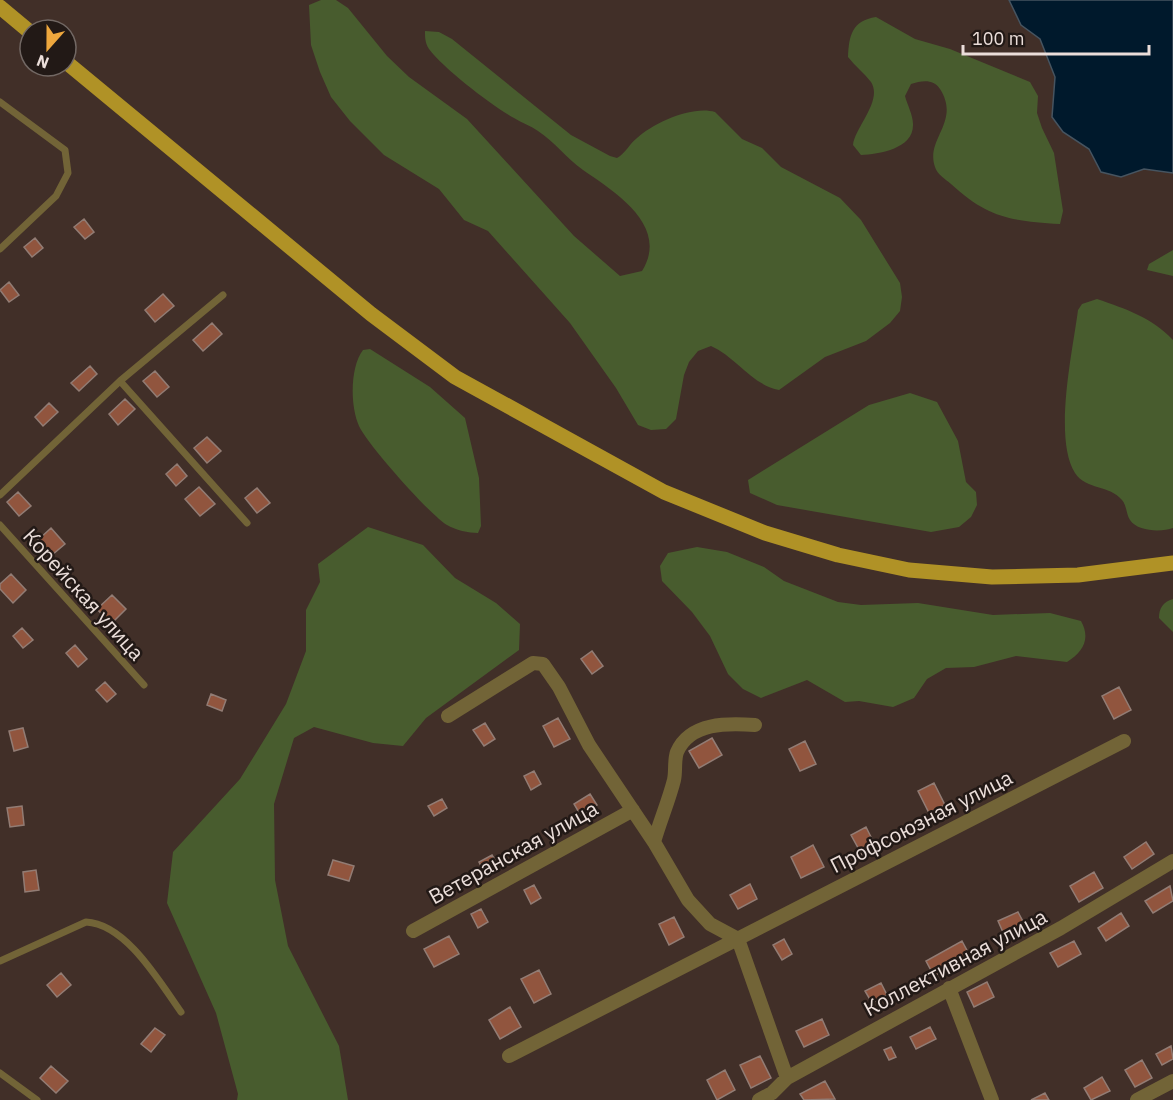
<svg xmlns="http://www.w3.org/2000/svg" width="1173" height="1100" viewBox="0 0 1173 1100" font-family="'IBM Plex Sans',sans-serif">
  <rect width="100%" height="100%" fill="#412f28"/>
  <path fill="#485c2e" d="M 321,0 L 336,0 L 348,8 L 387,56 L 409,77 L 467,119 L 574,236 L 620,276 L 642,271 C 670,226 615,192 583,170 C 567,159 555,142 538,131 C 531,126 522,123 514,118 C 491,105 444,69 429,49 C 425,43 425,37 425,31 L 439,32 L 452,39 L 571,135 L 610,156 L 617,158 C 626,153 629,144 637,138 C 653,123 693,105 715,112 L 742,139 L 762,148 L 781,167 L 840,198 L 861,220 L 900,283 L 902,297 L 900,311 L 890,323 L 866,341 L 825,357 L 779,390 C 752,385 736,357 711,346 L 698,351 L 689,362 L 684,375 L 676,419 L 666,429 L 651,430 L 638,425 L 616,388 L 570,323 L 488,231 L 464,220 L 439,189 L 384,155 L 350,121 L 331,97 L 320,72 L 311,45 L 309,5 Z
    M 876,17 L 915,39 L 950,49 L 1030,82 L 1038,96 L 1037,113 L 1042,128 L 1054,153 L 1063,211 L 1060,224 C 1011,221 988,218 951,184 C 945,179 937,174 935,167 C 925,139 961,122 940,89 C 933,78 921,81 911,84 L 905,96 C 907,104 913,115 913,124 C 914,149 879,154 861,155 L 853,145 C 855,127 883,101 871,82 C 864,73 855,66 848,57 C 849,35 852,21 876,17 Z
    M 1173,250 L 1173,276 L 1147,270 L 1149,264 Z
    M 1097,299 C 1126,309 1151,317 1173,340 L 1173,528 C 1162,532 1138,532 1130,520 C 1126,514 1127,506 1122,500 C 1110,485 1086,490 1075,473 C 1053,438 1073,350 1078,310 L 1082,304 Z
    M 370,349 L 430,387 L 465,418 L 479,478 L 481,526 L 478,533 C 469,533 455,530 447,525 C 430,515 367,444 359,426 C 350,406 350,367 363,350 Z
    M 910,393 L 937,402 L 958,441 L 966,482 L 976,492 L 977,505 L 971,517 L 959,527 L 931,532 L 777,505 L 750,493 L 748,480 L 869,405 Z
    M 368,527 L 423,545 L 455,578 L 496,603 L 520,624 L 519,650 L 426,718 L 403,746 L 373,743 L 314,727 L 294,738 L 274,804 L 275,880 L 288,946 L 339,1046 L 348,1100 L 237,1100 L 238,1094 L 216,1013 L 167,903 L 173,852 L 240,779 L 286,704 L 306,651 L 306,610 L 320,582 L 318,564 Z
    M 697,547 L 727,552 L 764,567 L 784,581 L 838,602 L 861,605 L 918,603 L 993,615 L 1050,613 L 1081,621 C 1091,639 1083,652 1067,662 L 1016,656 L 974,667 L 946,668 L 927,679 L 914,698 L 893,707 L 859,701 L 845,702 L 807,680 L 761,698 L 743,689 L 728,674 L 710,636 L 692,612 L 662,581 L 660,566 L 668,553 Z
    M 1173,599 L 1173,632 L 1159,618 C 1159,608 1163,602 1173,599 Z"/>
  <path fill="#00192c" stroke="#465460" stroke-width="1.5" d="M 1009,0 L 1173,0 L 1173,173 L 1144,169 L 1121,177 L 1101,172 L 1089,149 L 1063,132 L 1052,117 L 1055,77 L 1040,39 L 1021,25 Z"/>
  <path fill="#91553e" stroke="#927c74" stroke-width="1.5" d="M 84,219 L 94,232 L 85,239 L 74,227 Z
    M 35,238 L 43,248 L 32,257 L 24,247 Z
    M 9,282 L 19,295 L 9,302 L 0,290 Z
    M 163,294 L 174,306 L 155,322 L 145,310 Z
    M 212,323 L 222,334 L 203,351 L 193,340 Z
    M 90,366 L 97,374 L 79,391 L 71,383 Z
    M 155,371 L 169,387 L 157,397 L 143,381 Z
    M 125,399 L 135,409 L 118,425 L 109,414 Z
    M 49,403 L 58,412 L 43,426 L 35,417 Z
    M 207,437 L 221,451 L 207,463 L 194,448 Z
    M 177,464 L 187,476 L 176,486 L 166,474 Z
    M 199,487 L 215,504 L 200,516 L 185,499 Z
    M 257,488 L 270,503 L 257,513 L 245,498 Z
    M 18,492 L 31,506 L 19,516 L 7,502 Z
    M 51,528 L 65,544 L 52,555 L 38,540 Z
    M 11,574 L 26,590 L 13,603 L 0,589 L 0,584 Z
    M 112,595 L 126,609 L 111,624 L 97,609 Z
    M 22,628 L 33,640 L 23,648 L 13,636 Z
    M 75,645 L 87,659 L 78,667 L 66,653 Z
    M 592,651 L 603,666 L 592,674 L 581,659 Z
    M 105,682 L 116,694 L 107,702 L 96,690 Z
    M 1119,687 L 1131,710 L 1114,719 L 1102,696 Z
    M 211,694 L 226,700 L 222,711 L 207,705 Z
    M 558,718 L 570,739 L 554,747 L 543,726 Z
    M 485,723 L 495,739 L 484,746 L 473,730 Z
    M 23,728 L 28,747 L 14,751 L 9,731 Z
    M 712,738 L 722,755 L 699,768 L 689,751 Z
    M 805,741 L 816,764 L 800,771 L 789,749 Z
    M 534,771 L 541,784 L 531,790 L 524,776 Z
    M 934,783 L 945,805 L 929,813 L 918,791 Z
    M 590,794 L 597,805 L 581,816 L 574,804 Z
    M 442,799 L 447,808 L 434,816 L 428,806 Z
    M 22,806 L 24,825 L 10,827 L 7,808 Z
    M 866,827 L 876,847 L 862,855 L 851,835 Z
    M 1146,842 L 1154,854 L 1132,869 L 1124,857 Z
    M 813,845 L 824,867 L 801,878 L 791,857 Z
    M 492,855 L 498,865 L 484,872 L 479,862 Z
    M 333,860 L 354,866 L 349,881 L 328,875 Z
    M 36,870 L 39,890 L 25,892 L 23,872 Z
    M 1094,872 L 1103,888 L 1079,902 L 1070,886 Z
    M 750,884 L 757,899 L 738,909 L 730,895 Z
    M 534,885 L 541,898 L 531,904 L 524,890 Z
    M 1170,886 L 1173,901 L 1153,913 L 1145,901 Z
    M 481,909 L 488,922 L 478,928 L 471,914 Z
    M 1018,912 L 1027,929 L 1006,939 L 998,921 Z
    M 1121,913 L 1129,926 L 1106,941 L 1098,928 Z
    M 674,917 L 684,937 L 669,945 L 659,924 Z
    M 449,936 L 459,954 L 434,967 L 424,949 Z
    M 784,939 L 792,954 L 782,960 L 773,945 Z
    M 962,941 L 970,956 L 934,976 L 926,961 Z
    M 1074,941 L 1081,954 L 1058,967 L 1050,953 Z
    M 539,970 L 551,994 L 534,1003 L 521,979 Z
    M 61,973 L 71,985 L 57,997 L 47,985 Z
    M 987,982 L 994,997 L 974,1007 L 967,992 Z
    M 881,983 L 887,995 L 872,1003 L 865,991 Z
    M 510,1007 L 521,1027 L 500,1039 L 489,1020 Z
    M 822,1019 L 829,1035 L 804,1047 L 796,1031 Z
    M 930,1027 L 936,1039 L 916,1049 L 910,1037 Z
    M 155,1028 L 165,1035 L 151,1052 L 141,1044 Z
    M 1171,1046 L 1173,1059 L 1162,1065 L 1156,1054 Z
    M 891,1047 L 896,1057 L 889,1060 L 884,1050 Z
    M 760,1056 L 771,1078 L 751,1088 L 740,1065 Z
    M 1142,1060 L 1152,1078 L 1135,1087 L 1125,1070 Z
    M 51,1066 L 68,1081 L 56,1093 L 40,1078 Z
    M 725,1070 L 735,1090 L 717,1100 L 707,1080 Z
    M 1102,1077 L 1110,1091 L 1091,1100 L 1084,1088 Z
    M 825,1081 L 835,1099 L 804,1100 L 800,1094 Z
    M 1045,1093 L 1049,1100 L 1031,1100 Z"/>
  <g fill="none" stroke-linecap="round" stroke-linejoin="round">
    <path stroke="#726437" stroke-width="7" d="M 0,102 L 65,150 L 68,173 L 56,196 L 0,249
      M 120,381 L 247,523
      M 0,495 L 120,381 L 223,295
      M 0,525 L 144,685
      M 0,961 L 86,922 C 126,924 159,981 181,1012
      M 0,1073 L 37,1100"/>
    <path stroke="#726437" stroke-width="14" d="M 448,716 L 533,663 L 543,664 L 559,687 L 589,745 L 654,842 L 688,900 L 710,924 L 738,939 L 787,1078
      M 654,842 C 660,821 669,800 674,780 C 676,771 674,760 677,752 C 690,722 728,723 755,725
      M 413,931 L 633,810
      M 949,988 L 992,1100
      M 509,1056 L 1124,741
      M 759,1100 L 772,1093 L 787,1078 L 1061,928 L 1173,861
      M 1137,1100 L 1173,1081"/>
    <path stroke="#b09226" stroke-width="15" d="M 0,7 L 30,32
      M 66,62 L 371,314 L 455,377 L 664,492 L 765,533 L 838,555 L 909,570 L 992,577 L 1078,575 L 1173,563"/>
  </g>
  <g text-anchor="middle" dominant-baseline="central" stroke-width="5" stroke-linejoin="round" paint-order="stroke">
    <g font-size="21" fill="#ebdeda" stroke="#221916">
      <text transform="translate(84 594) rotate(48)">Корейская улица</text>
      <text transform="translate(921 821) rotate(-27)">Профсоюзная улица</text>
      <text transform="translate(513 852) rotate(-29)">Ветеранская улица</text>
      <text transform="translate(955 962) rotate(-28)">Коллективная улица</text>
    </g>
  </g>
  <g transform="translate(48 48) rotate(201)"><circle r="28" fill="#221916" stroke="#726864" stroke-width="1.5"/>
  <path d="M0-4.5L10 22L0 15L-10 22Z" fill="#eea73d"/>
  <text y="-9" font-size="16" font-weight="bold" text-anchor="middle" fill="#ebdeda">N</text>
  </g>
  <path d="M963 45v9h186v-9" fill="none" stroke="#ebdeda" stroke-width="3"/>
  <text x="972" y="45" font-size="18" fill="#ebdeda" stroke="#221916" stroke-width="4.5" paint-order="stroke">100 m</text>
</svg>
